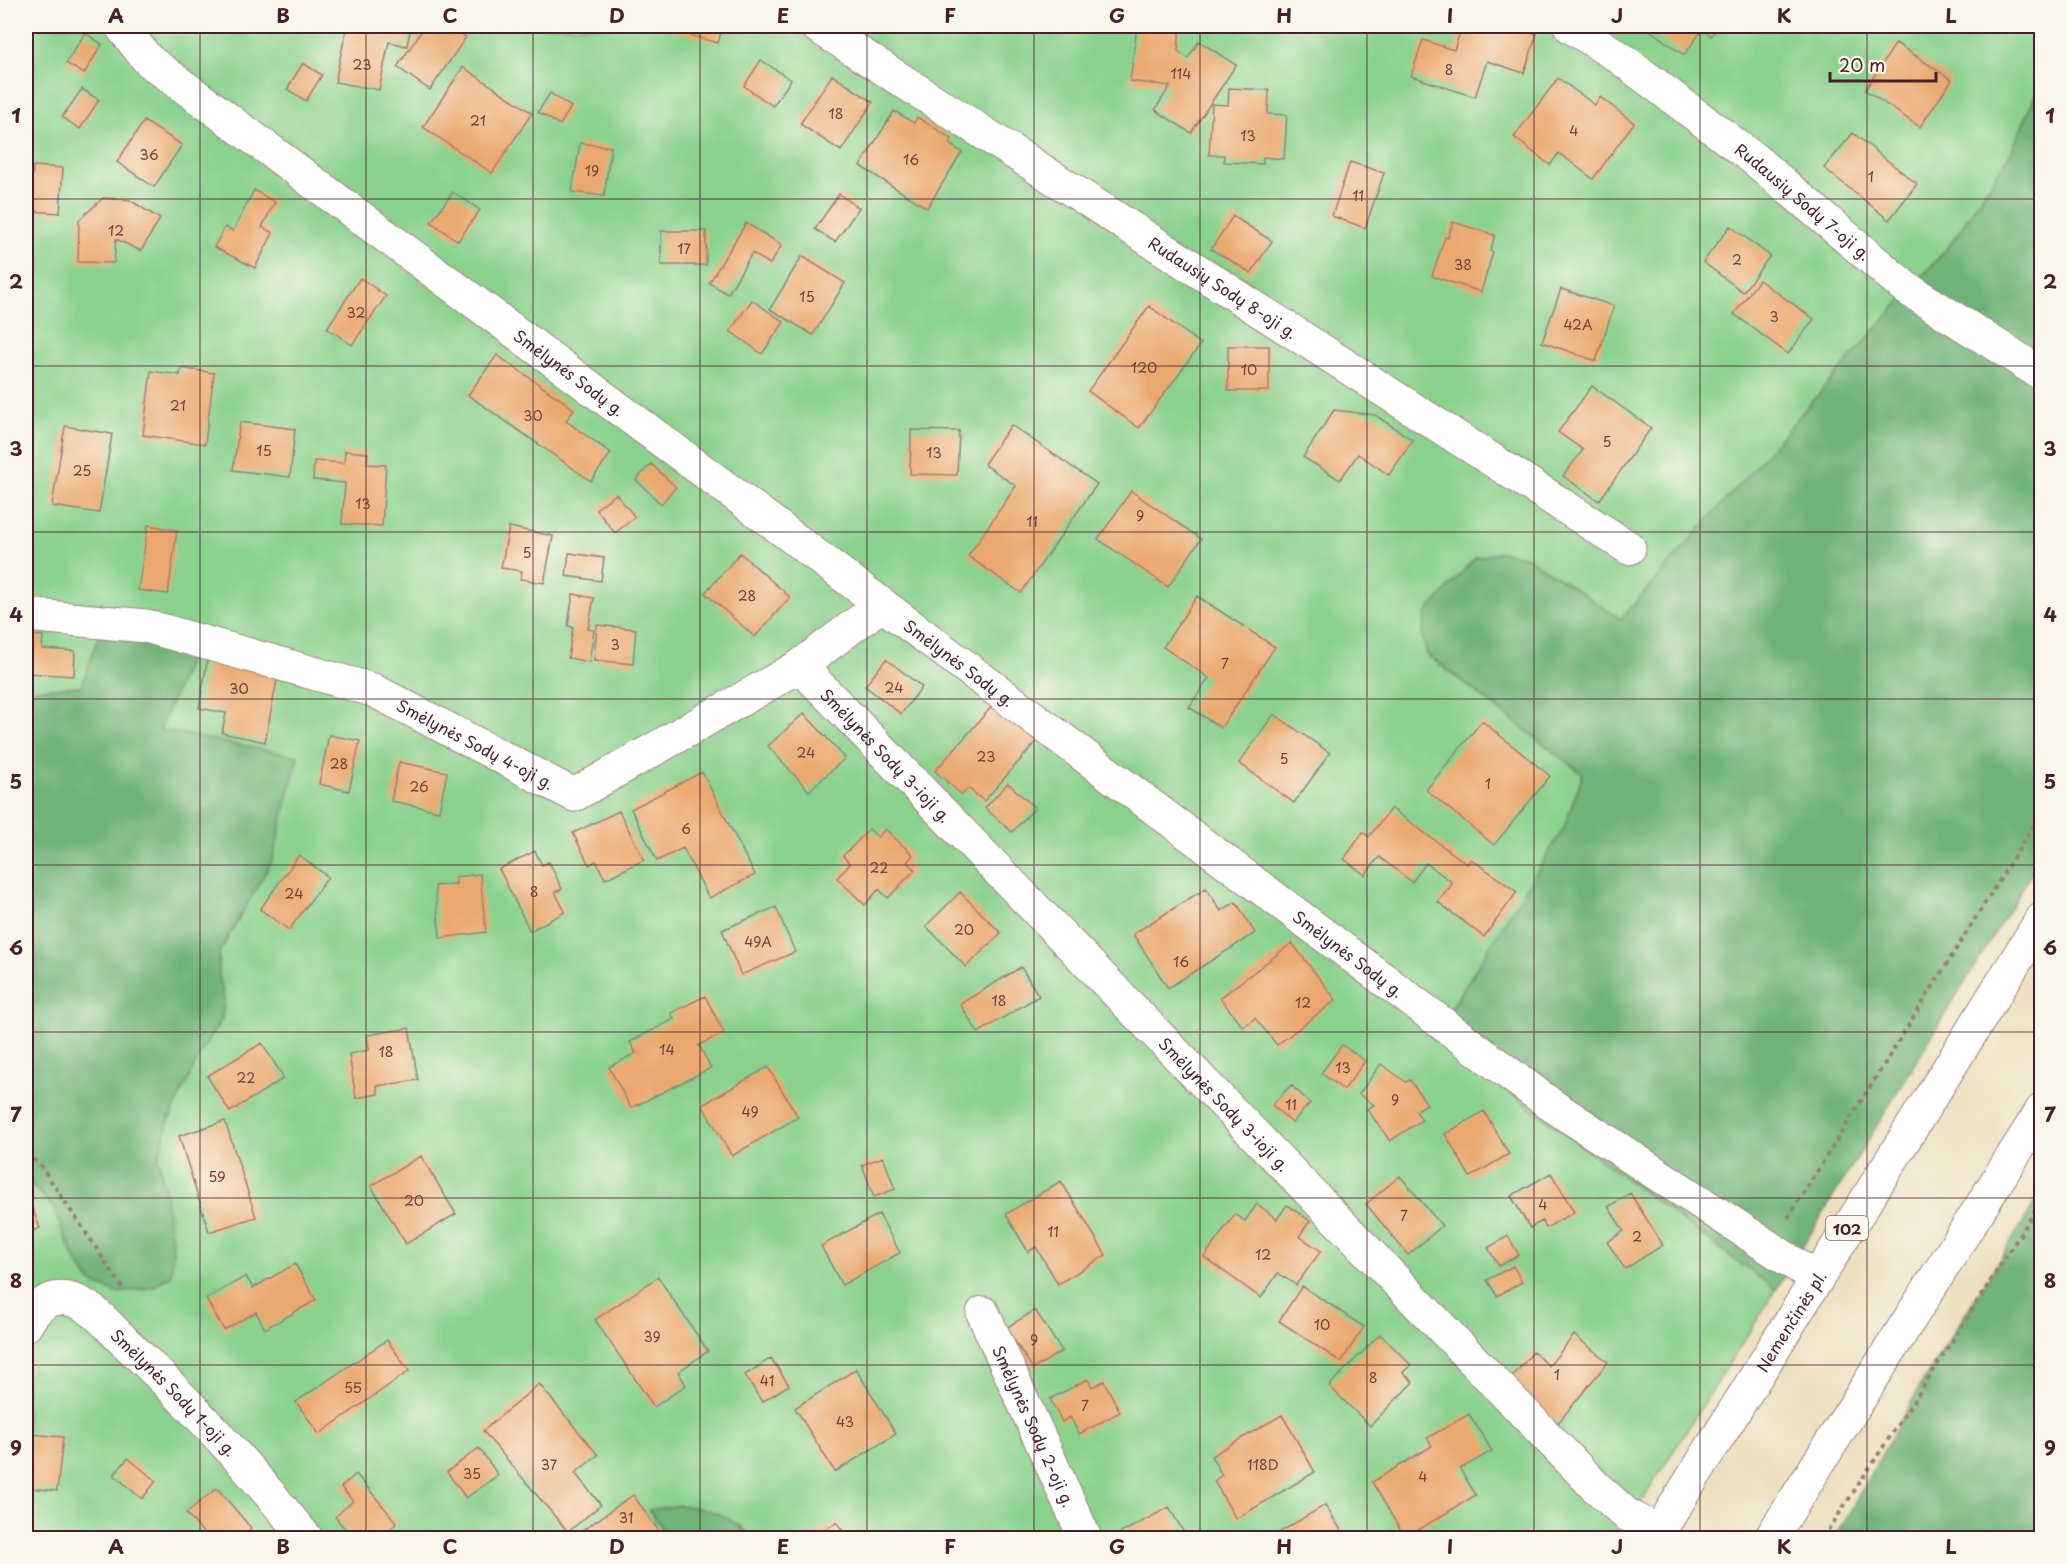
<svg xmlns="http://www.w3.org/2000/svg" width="2067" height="1564" viewBox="0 0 2067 1564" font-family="'Playpen Sans',sans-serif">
  <rect width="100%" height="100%" fill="#fbf7ec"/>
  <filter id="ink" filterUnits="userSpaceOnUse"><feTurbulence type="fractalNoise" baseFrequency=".0167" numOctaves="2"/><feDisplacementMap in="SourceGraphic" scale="12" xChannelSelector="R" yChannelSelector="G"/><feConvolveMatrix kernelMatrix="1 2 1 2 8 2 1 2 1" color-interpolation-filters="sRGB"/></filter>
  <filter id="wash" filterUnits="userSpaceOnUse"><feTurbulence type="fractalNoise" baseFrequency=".008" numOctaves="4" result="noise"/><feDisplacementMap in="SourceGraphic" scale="24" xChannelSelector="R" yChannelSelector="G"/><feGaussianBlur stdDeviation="1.35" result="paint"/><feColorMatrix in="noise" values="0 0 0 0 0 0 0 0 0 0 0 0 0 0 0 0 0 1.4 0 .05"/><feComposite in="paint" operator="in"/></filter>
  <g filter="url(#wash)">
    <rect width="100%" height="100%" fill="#ede0bf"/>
    <path fill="#8ad18d" stroke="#6a785c" stroke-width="1.5" d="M 26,26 L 2041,26 L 2041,81 L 2011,153 L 1950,245 L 1621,620 L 1525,556 L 1427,655 L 1583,774 L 1564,828 L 1434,1036 L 1776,1290 L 1618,1538 L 752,1538 L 738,1524 L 649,1510 L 669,1538 L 26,1538 L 26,1181 L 29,1182 L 52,1206 L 74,1257 L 166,1195 L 158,1159 L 168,1122 L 200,1054 L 222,1018 L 224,1000 L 219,975 L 219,953 L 272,861 L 297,756 L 160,730 L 195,644 L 82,686 L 26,690 Z"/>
    <path fill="#6fb378" stroke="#5c6952" stroke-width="1.5" d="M 2041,81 L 2041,858 L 1776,1290 L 1434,1036 L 1564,828 L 1583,774 L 1427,654 L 1422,636 L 1426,613 L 1475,558 L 1500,552 L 1525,556 L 1621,619 L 1950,245 L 2011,153 Z
      M 101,627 L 195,644 L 160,730 L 298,756 L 272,861 L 219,953 L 219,975 L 224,1000 L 222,1018 L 200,1054 L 168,1122 L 158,1159 L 166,1195 L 173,1250 L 171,1275 L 151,1288 L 117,1293 L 90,1282 L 74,1257 L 52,1206 L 30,1182 L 26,1181 L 26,690 L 82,686 Z
      M 2041,1194 L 2041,1538 L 1835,1538 L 1922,1383 Z
      M 680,1505 C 713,1510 728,1513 752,1538 L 669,1538 L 649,1510 Z"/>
    <g id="blocks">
      <path fill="#eaa86e" d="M 347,26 L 411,26 L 407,46 L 389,42 L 379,90 L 335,82 Z
        M 425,26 L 449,26 L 466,37 L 430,90 L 397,67 Z
        M 669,26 L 723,26 L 718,43 L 668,29 Z
        M 1137,26 L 1180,26 L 1178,51 L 1188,58 L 1199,41 L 1236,65 L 1191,133 L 1155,110 L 1170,86 L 1130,81 Z
        M 1462,26 L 1512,26 L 1537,34 L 1524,73 L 1487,61 L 1475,97 L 1411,76 L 1423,40 L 1454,50 Z
        M 1644,26 L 1719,26 L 1711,36 L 1703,29 L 1684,55 Z
        M 85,33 L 102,44 L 84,74 L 66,63 Z
        M 1896,43 L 1952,80 L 1920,127 L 1865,90 Z
        M 761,60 L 791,80 L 773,106 L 744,86 Z
        M 303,63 L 322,75 L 306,101 L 287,89 Z
        M 463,67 L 532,113 L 492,173 L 423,127 Z
        M 832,75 L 873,102 L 841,151 L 800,124 Z
        M 1558,78 L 1595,105 L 1600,97 L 1634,123 L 1593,179 L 1559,153 L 1550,165 L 1514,137 Z
        M 1229,88 L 1269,90 L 1268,114 L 1287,115 L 1284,159 L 1263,157 L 1263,164 L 1224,162 L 1224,155 L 1209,155 L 1212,104 L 1228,105 Z
        M 82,89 L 99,100 L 80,129 L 62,117 Z
        M 550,93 L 571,107 L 560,125 L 538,112 Z
        M 894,111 L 914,123 L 917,117 L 952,139 L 949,144 L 962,152 L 927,208 L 860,166 Z
        M 144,121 L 182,145 L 154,187 L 117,162 Z
        M 1853,133 L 1917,184 L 1889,220 L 1824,168 Z
        M 580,143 L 611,147 L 604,196 L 572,192 Z
        M 1350,162 L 1384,173 L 1365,228 L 1332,216 Z
        M 33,166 L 63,168 L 60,213 L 30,211 Z
        M 254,190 L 275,202 L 262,227 L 273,233 L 255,268 L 214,247 L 225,227 L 233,231 Z
        M 453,192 L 480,210 L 458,241 L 431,222 Z
        M 839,194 L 859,208 L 835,242 L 815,229 Z
        M 103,198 L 130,200 L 160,219 L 141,251 L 116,239 L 114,263 L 78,262 L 79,220 Z
        M 1233,216 L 1272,241 L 1251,273 L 1211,249 Z
        M 1453,222 L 1495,235 L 1490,251 L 1493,252 L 1481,292 L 1432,276 L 1445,237 L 1448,238 Z
        M 746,223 L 782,245 L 770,264 L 752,253 L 728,294 L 709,283 Z
        M 1730,226 L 1770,256 L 1743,292 L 1703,262 Z
        M 661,231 L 706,231 L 706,265 L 661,265 Z
        M 802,256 L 845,283 L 813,335 L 770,309 Z
        M 360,278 L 386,296 L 352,345 L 327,328 Z
        M 1759,280 L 1814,319 L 1788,354 L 1734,314 Z
        M 1561,289 L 1614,306 L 1596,361 L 1542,342 Z
        M 752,300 L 784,322 L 762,354 L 730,331 Z
        M 1149,306 L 1201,344 L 1139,428 L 1088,391 Z
        M 1228,346 L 1269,346 L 1269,391 L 1228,391 Z
        M 497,355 L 574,409 L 566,421 L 611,453 L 591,481 L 468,395 Z
        M 181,368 L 214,373 L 205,444 L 143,435 L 151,371 L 180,375 Z
        M 1592,386 L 1651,428 L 1599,501 L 1563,476 L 1583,450 L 1558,432 Z
        M 1334,410 L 1375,415 L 1413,440 L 1389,475 L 1358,454 L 1340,480 L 1303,457 Z
        M 240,422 L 295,429 L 290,477 L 233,470 Z
        M 1011,425 L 1097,484 L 1021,593 L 968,556 L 1016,486 L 984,464 Z
        M 65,426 L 112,434 L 99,513 L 52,506 Z
        M 911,430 L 959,431 L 957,475 L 910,474 Z
        M 345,451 L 368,453 L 367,464 L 386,465 L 382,526 L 342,524 L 345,483 L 313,480 L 314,461 L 344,463 Z
        M 651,464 L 676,487 L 661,504 L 636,480 Z
        M 1131,491 L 1201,539 L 1168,587 L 1098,539 Z
        M 616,494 L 635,517 L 615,533 L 596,509 Z
        M 148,525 L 177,530 L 168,594 L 138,590 Z
        M 509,527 L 553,536 L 544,583 L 520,579 L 522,571 L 501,568 Z
        M 569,553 L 604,558 L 601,581 L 566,576 Z
        M 740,553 L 790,597 L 755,637 L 705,593 Z
        M 573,594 L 594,598 L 588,629 L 594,630 L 589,662 L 568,658 L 573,627 L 568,626 Z
        M 1197,596 L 1275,647 L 1221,728 L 1189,707 L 1209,678 L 1163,647 Z
        M 597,625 L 636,629 L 633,664 L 594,660 Z
        M 26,635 L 43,636 L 42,649 L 75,651 L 74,676 L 26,673 Z
        M 208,656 L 279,669 L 265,742 L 222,733 L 226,713 L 199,708 Z
        M 886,659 L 922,687 L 901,714 L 865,686 Z
        M 995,703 L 1037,741 L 984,801 L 968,788 L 962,795 L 935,771 Z
        M 804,713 L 845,758 L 809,791 L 768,746 Z
        M 1274,714 L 1330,753 L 1294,803 L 1239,763 Z
        M 1482,721 L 1550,776 L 1494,845 L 1426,790 Z
        M 329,735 L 360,741 L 349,791 L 319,784 Z
        M 399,762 L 447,772 L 439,811 L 391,801 Z
        M 702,772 L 755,875 L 709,898 L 683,848 L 657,861 L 631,809 Z
        M 1008,783 L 1035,808 L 1012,832 L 985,808 Z
        M 1391,808 L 1467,864 L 1471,859 L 1517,892 L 1484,937 L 1438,902 L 1453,883 L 1426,863 L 1412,882 L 1379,857 L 1365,875 L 1344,859 L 1363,832 L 1369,837 Z
        M 619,811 L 644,860 L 605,879 L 596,861 L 589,865 L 573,833 Z
        M 869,829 L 878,837 L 885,829 L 913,855 L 907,862 L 915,870 L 888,898 L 879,889 L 865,905 L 837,878 L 850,864 L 843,856 Z
        M 535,851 L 542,865 L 549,862 L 562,889 L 555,892 L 565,912 L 530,931 L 499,869 Z
        M 299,855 L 328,877 L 289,930 L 260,909 Z
        M 480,874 L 486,932 L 440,938 L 435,886 L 456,884 L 455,877 Z
        M 1206,888 L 1221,911 L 1236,902 L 1255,933 L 1168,988 L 1133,934 Z
        M 960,892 L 1001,933 L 966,967 L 926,926 Z
        M 776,907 L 795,952 L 741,975 L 722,930 Z
        M 1292,943 L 1336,1000 L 1277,1045 L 1255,1018 L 1243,1027 L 1220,998 Z
        M 1021,967 L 1039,996 L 978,1033 L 960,1004 Z
        M 705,996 L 724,1033 L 699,1045 L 711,1068 L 631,1108 L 609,1067 L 636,1053 L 630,1042 L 674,1019 L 671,1013 Z
        M 409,1028 L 418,1080 L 377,1086 L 378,1094 L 356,1098 L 349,1054 L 369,1050 L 367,1035 Z
        M 262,1043 L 284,1078 L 230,1112 L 207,1076 Z
        M 1342,1045 L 1365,1061 L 1344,1090 L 1321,1073 Z
        M 1381,1064 L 1406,1082 L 1410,1080 L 1427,1104 L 1416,1111 L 1422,1120 L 1390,1141 L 1367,1109 L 1374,1105 L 1359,1094 Z
        M 768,1067 L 798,1117 L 732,1156 L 702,1105 Z
        M 1291,1085 L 1310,1103 L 1292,1123 L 1272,1105 Z
        M 1484,1111 L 1509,1154 L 1470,1177 L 1445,1134 Z
        M 225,1121 L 256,1217 L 209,1232 L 179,1136 Z
        M 421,1156 L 456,1214 L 406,1244 L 371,1186 Z
        M 883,1157 L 895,1189 L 874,1197 L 862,1165 Z
        M 1551,1173 L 1574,1212 L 1546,1228 L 1542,1221 L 1530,1228 L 1511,1196 Z
        M 1400,1176 L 1442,1226 L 1408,1255 L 1366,1204 Z
        M 1061,1181 L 1106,1255 L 1058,1284 L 1036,1247 L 1028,1252 L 1006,1214 Z
        M 26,1191 L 40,1228 L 26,1233 Z
        M 1630,1193 L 1663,1245 L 1625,1269 L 1607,1242 L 1624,1231 L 1608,1207 Z
        M 1257,1204 L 1277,1219 L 1287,1205 L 1310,1221 L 1299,1236 L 1321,1251 L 1296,1285 L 1278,1273 L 1261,1298 L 1204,1257 L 1235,1214 L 1245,1221 Z
        M 879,1214 L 900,1253 L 842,1285 L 821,1246 Z
        M 1508,1236 L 1519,1255 L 1499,1266 L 1488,1248 Z
        M 295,1264 L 316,1300 L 265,1329 L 256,1312 L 224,1330 L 206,1299 L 246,1276 L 253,1288 Z
        M 1513,1266 L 1522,1282 L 1497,1296 L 1487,1280 Z
        M 658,1277 L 708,1351 L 678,1372 L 686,1385 L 654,1407 L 595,1320 Z
        M 1302,1286 L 1364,1327 L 1341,1362 L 1279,1321 Z
        M 1035,1310 L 1062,1351 L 1033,1369 L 1006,1328 Z
        M 1380,1334 L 1411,1365 L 1403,1372 L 1413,1382 L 1370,1426 L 1329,1386 Z
        M 1574,1335 L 1608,1362 L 1558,1423 L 1508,1382 L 1533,1352 L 1549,1366 Z
        M 387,1340 L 409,1371 L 319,1434 L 296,1402 Z
        M 771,1358 L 789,1385 L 762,1402 L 745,1375 Z
        M 856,1369 L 896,1434 L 835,1472 L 795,1408 Z
        M 1088,1379 L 1092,1387 L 1104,1381 L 1120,1412 L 1079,1434 L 1070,1417 L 1062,1422 L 1050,1399 Z
        M 539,1384 L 598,1455 L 575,1473 L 601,1505 L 568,1532 L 483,1431 Z
        M 1469,1414 L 1492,1451 L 1460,1469 L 1476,1495 L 1405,1538 L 1372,1482 L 1432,1446 L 1427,1438 Z
        M 1282,1415 L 1315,1472 L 1236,1519 L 1214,1481 L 1222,1475 L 1211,1456 Z
        M 31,1434 L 63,1437 L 57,1491 L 30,1488 L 28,1502 L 26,1502 L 26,1442 L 30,1443 Z
        M 479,1448 L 498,1475 L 466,1498 L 447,1472 Z
        M 128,1458 L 156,1481 L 142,1499 L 114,1475 Z
        M 356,1474 L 397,1523 L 379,1538 L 353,1538 L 335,1517 L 353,1501 L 341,1487 Z
        M 217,1488 L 251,1528 L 245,1534 L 249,1538 L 203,1538 L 206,1536 L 186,1513 Z
        M 633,1495 L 664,1538 L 572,1538 Z
        M 1325,1505 L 1346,1538 L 1270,1538 Z
        M 1169,1507 L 1187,1538 L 1121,1538 L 1119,1534 Z
        M 837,1522 L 847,1538 L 810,1538 Z"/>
    </g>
  </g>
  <g filter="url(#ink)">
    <use href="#blocks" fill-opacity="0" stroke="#9c8075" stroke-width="1.5"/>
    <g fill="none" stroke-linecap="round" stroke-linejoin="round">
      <g stroke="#9c8075" stroke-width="35">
        <g id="minor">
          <path id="s1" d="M 121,26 L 148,60 L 761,514 L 1550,1104 L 1816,1278"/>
          <path id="s2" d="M 817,26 L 1629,548"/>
          <path id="s3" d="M 1570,26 L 1619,57 L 1754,159 L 1906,288 L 2042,374"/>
          <path id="s4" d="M 26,615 L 146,626 L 373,690 L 574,795 L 800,666 L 881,605"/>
          <path id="s5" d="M 800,666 L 1596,1487 L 1626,1514 L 1659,1532"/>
          <path id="s6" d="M 983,1313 L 1085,1538"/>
          <path id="s7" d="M 26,1325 C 35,1309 47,1295 68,1299 C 91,1303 110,1328 126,1343 C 191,1404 251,1469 306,1538"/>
        </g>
      </g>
      <g stroke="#9c8075" stroke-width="35">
        <g id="primary">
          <path id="s8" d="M 1655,1538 L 2042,919"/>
          <path d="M 1771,1538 L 2042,1110"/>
        </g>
      </g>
      <path stroke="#9c8075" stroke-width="4" stroke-dasharray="4.5 4.5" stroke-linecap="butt" d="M 26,1153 L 41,1166 L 121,1285 L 121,1289
        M 1788,1218 L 2042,812
        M 1823,1538 L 1923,1387 L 2042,1200"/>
      <use href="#minor" stroke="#fff" stroke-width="33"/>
      <use href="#primary" stroke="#fff" stroke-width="33"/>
    </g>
  </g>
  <path fill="none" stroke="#4a1f2b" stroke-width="1.5" stroke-opacity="0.55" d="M 200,26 L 200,1538M 366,26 L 366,1538M 533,26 L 533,1538M 700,26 L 700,1538M 867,26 L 867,1538M 1034,26 L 1034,1538M 1200,26 L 1200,1538M 1367,26 L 1367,1538M 1534,26 L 1534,1538M 1700,26 L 1700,1538M 1867,26 L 1867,1538M 26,199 L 2042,199M 26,366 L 2042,366M 26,532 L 2042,532M 26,699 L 2042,699M 26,865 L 2042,865M 26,1032 L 2042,1032M 26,1198 L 2042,1198M 26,1365 L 2042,1365"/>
  <g text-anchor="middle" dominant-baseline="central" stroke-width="5" stroke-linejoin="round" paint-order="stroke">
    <g font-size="14" fill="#72413c">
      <text x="362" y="64">23</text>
      <text x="1449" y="69">8</text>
      <text x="1181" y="73">114</text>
      <text x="836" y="113">18</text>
      <text x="478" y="120">21</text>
      <text x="1574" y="130">4</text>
      <text x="1248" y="135">13</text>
      <text x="149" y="154">36</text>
      <text x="911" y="159">16</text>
      <text x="592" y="170">19</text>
      <text x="1871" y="176">1</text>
      <text x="1358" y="195">11</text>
      <text x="116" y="230">12</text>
      <text x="684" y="248">17</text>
      <text x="1737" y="259">2</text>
      <text x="1463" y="264">38</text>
      <text x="807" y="296">15</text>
      <text x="356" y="312">32</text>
      <text x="1774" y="316">3</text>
      <text x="1578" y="324">42A</text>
      <text x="1144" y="367">120</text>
      <text x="1249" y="369">10</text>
      <text x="178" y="405">21</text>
      <text x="533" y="415">30</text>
      <text x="1607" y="441">5</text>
      <text x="264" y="450">15</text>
      <text x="934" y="452">13</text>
      <text x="82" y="470">25</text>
      <text x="363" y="503">13</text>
      <text x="1140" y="515">9</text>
      <text x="1032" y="521">11</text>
      <text x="527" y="552">5</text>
      <text x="747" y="595">28</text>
      <text x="615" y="644">3</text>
      <text x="1225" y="663">7</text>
      <text x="894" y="687">24</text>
      <text x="239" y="688">30</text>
      <text x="806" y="752">24</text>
      <text x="986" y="756">23</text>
      <text x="1284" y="758">5</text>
      <text x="339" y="763">28</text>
      <text x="1488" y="783">1</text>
      <text x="419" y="786">26</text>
      <text x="686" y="828">6</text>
      <text x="879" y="867">22</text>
      <text x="534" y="891">8</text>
      <text x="294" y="893">24</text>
      <text x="964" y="929">20</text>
      <text x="758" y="941">49A</text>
      <text x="1181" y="961">16</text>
      <text x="999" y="1000">18</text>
      <text x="1303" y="1002">12</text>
      <text x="667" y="1049">14</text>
      <text x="386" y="1051">18</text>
      <text x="1343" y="1067">13</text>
      <text x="246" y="1077">22</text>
      <text x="1395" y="1099">9</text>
      <text x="1291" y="1104">11</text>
      <text x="750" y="1111">49</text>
      <text x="217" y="1176">59</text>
      <text x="414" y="1200">20</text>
      <text x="1543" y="1204">4</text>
      <text x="1404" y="1215">7</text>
      <text x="1053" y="1231">11</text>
      <text x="1637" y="1236">2</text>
      <text x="1263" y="1254">12</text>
      <text x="1322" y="1324">10</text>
      <text x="652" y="1336">39</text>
      <text x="1034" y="1339">9</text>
      <text x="1557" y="1374">1</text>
      <text x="1373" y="1377">8</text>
      <text x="767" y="1380">41</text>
      <text x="353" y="1387">55</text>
      <text x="1085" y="1405">7</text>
      <text x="845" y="1421">43</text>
      <text x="549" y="1464">37</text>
      <text x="1263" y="1464">118D</text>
      <text x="472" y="1473">35</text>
      <text x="1423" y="1476">4</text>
      <text x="626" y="1517">31</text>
    </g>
    <rect fill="#fbf7ec" stroke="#7f6065" stroke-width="1.5" x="1826" y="1216" width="42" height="24" rx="4.5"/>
    <g font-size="15" font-weight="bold" fill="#4a1f2b">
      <text x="1847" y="1228">102</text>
    </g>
    <g font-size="16" fill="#4a1f2b" stroke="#fbf7ec">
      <text stroke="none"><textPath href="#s3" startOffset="292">Rudausių Sodų 7-oji g.</textPath></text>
      <text stroke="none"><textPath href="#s2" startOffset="483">Rudausių Sodų 8-oji g.</textPath></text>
      <text stroke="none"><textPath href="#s1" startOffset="568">Smėlynės Sodų g.</textPath></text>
      <text stroke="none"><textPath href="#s1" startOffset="1054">Smėlynės Sodų g.</textPath></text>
      <text stroke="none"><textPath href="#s4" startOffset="472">Smėlynės Sodų 4-oji g.</textPath></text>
      <text stroke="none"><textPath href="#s5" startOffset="124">Smėlynės Sodų 3-ioji g.</textPath></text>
      <text stroke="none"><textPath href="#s1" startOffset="1540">Smėlynės Sodų g.</textPath></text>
      <text stroke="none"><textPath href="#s5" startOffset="610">Smėlynės Sodų 3-ioji g.</textPath></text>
      <text stroke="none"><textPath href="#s8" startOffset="256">Nemenčinės pl.</textPath></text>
      <text stroke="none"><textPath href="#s7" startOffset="196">Smėlynės Sodų 1-oji g.</textPath></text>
      <text stroke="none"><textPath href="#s6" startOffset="124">Smėlynės Sodų 2-oji g.</textPath></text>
    </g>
  </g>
  <rect width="2067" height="1564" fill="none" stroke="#fbf7ec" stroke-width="66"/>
  <path d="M1830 72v9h106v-9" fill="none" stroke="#4a1f2b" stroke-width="3"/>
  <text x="1839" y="72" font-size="18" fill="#4a1f2b" stroke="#fbf7ec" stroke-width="4.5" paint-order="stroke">20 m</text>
  <rect x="33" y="33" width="2001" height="1498" fill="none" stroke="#4a1f2b" stroke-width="2"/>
  <g font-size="20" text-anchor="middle" font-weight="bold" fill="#4a1f2b">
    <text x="116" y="23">A</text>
    <text x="283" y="23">B</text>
    <text x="450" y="23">C</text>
    <text x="617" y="23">D</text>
    <text x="783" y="23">E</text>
    <text x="950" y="23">F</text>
    <text x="1117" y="23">G</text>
    <text x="1284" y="23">H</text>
    <text x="1450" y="23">I</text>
    <text x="1617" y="23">J</text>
    <text x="1784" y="23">K</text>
    <text x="1951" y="23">L</text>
    <text x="16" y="123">1</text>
    <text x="2050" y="123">1</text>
    <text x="16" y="289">2</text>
    <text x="2050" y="289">2</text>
    <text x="16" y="456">3</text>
    <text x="2050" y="456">3</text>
    <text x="16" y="622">4</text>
    <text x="2050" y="622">4</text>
    <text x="16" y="789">5</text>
    <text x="2050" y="789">5</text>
    <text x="16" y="955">6</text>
    <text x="2050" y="955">6</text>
    <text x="16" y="1122">7</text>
    <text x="2050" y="1122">7</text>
    <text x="16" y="1288">8</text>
    <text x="2050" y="1288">8</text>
    <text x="16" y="1455">9</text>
    <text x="2050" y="1455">9</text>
    <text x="116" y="1554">A</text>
    <text x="283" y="1554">B</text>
    <text x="450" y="1554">C</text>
    <text x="617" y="1554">D</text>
    <text x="783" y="1554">E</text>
    <text x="950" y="1554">F</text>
    <text x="1117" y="1554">G</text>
    <text x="1284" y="1554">H</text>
    <text x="1450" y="1554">I</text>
    <text x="1617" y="1554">J</text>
    <text x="1784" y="1554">K</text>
    <text x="1951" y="1554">L</text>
  </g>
</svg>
